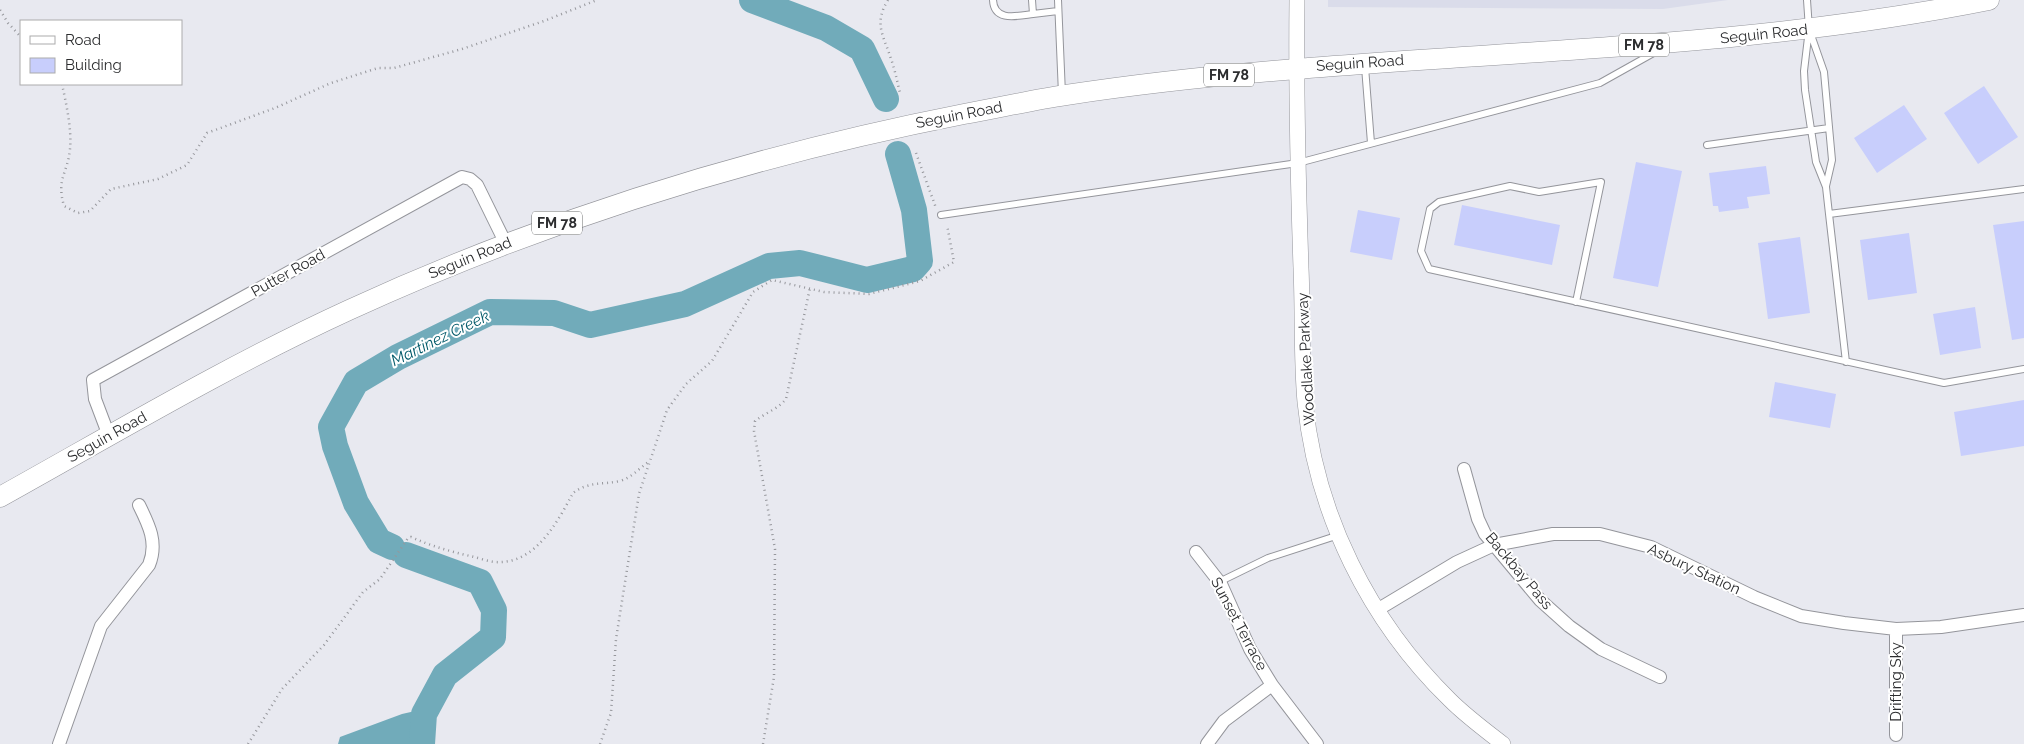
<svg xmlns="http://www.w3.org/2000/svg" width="2024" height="744" viewBox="0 0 2024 744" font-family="Raleway,sans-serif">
  <rect width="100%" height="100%" fill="#e8e9f0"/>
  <path fill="#dadcea" d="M 1328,0 L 1728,0 L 1663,9 L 1328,7 Z"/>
  <path fill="#71abba" d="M 424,709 L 429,744 L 338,744 L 340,737 L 402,714 Z"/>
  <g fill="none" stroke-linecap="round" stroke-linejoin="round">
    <path stroke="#71abba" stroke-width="26" d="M 752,0 L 826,28 L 862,49 L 886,99
      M 392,547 L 379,541 L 356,503 L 335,446 L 331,427 L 356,382 L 398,357 L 490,312 L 554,313 L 590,325 L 685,304 L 769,266 L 800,263 L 867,280 L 913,269 L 920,261 L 914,210 L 898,154
      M 406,555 L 480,582 L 494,610 L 493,637 L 445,675 L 424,714 L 422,744"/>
  </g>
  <path fill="#c8cefc" d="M 1984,86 L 2018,137 L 1978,164 L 1944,113 Z
    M 1904,105 L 1927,139 L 1877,173 L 1854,138 Z
    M 1636,162 L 1682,171 L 1658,287 L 1613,278 Z
    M 1766,166 L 1770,194 L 1747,197 L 1749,208 L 1719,212 L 1718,206 L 1713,206 L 1709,173 Z
    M 1462,205 L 1560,225 L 1552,265 L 1454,245 Z
    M 1358,210 L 1400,218 L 1392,260 L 1350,252 Z
    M 2024,221 L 2024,338 L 2012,340 L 1993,225 Z
    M 1909,233 L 1917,293 L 1868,300 L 1860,240 Z
    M 1800,237 L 1810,313 L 1768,319 L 1758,243 Z
    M 1975,307 L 1981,348 L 1940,355 L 1933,314 Z
    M 1775,382 L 1836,394 L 1830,428 L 1769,417 Z
    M 2024,400 L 2024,446 L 1961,456 L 1954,412 Z"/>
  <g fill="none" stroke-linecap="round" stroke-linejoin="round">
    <g stroke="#94959b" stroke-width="8">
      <path id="service" d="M 993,0 C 994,22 1017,16 1033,14
        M 1032,0 L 1033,14 L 1058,11
        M 1058,0 L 1062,94
        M 1807,0 L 1809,29 L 1804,71 L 1805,90 L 1816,162 L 1826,187 L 1829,214
        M 1810,32 L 1824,72 L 1832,160 L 1826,186
        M 1365,67 L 1371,143
        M 1707,145 L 1829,128
        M 941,215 L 1298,163 L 1600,83 L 1659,50
        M 1576,302 L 1601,182 L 1539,192 L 1510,186 L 1439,202 L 1430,209 L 1421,251 L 1429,269 L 1944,383 L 2024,369
        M 1846,362 L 1829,214 L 2024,189
        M 1219,582 L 1268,558 L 1339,535"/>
    </g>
    <g stroke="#94959b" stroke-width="14">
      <path id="minor" d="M 109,436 L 95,399 L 93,380 L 462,177 L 470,179 L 477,185 L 506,244
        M 1464,469 L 1478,519 L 1485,534 L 1540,600 L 1569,626 L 1601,649 L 1660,677
        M 1196,552 L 1221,584 L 1250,649 L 1272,685 L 1317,744
        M 1377,610 L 1457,562 L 1494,545 L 1553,534 L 1600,534 L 1651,547 L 1754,597 L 1801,616 L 1844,623 L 1896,629 L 1941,627 L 2024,615
        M 1896,735 L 1896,629
        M 59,744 L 101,626 L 149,565 C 158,543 149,525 139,505
        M 1207,744 L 1224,721 L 1272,685"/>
    </g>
    <g stroke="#94959b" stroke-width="16">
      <path id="tertiary" d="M 1297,0 C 1296,89 1298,179 1301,268 C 1303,313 1301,358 1305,402 C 1316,514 1369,621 1450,700 C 1466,716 1485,730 1503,744"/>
    </g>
    <g stroke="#94959b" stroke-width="21">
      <path id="primary" d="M 0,497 C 115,433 229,365 349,310 C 547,219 750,156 964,114 C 998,108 1032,100 1066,95 C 1372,48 1685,61 1989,0"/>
    </g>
    <path stroke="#96979c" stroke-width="2.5" stroke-dasharray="1 4" stroke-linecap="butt" d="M 888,0 C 873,24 884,36 891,59 C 895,70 897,81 900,93
      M 0,10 L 8,23 L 21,37
      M 62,84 C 66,103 72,129 70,149 C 68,173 56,178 64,206 L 78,213 L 90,211 L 111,189 L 158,179 L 187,165 L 207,133 L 275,108 L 331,83 L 378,68 L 394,68 L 462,49 L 544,21 L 597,0
      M 916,153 L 936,208
      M 248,744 L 282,689 L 324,645 L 363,592 L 380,579 L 408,538 L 411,537 C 431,546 449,551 470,556 C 480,558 491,563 501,562 C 537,561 558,521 573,493 C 589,481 602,485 620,481 C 633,477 639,468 650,461
      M 600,744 L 611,713 L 616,639 L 639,494 L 667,410 L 686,384 L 712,361 L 753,292 L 772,280 L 824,292 L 869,294 L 920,281 L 954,262 L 947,225
      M 763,744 L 774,677 L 775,549 L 754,431 L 755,421 C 765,413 778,409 786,399 L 810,288"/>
    <use href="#service" stroke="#fff" stroke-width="6"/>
    <use href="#minor" stroke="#fff" stroke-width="12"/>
    <use href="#tertiary" stroke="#fff" stroke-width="15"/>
    <use href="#primary" stroke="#fff" stroke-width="20"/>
  </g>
  <g text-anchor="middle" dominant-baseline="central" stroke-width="4" stroke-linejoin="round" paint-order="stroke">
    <g fill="#fff" stroke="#6b6c6d" stroke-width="1">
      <rect x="1619" y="33.5" width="50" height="23" rx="4"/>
      <rect x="1204" y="63.5" width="50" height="23" rx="4"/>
      <rect x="532" y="211.5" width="50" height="23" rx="4"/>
    </g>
    <g font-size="14" font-weight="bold" fill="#2c2d2f">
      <text x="1644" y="45">FM 78</text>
      <text x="1229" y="75">FM 78</text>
      <text x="557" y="223">FM 78</text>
    </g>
    <g font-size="15" fill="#2c2d2f" stroke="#fff">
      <text transform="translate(1764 34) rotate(-6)">Seguin Road</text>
      <text transform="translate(1360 63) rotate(-4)">Seguin Road</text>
      <text transform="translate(959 115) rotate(-11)">Seguin Road</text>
      <text transform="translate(470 258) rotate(-22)">Seguin Road</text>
      <text transform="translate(288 273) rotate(-29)">Putter Road</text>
      <text transform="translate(1306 359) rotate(-93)">Woodlake Parkway</text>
      <text transform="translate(107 437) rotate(-29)">Seguin Road</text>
      <text transform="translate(1694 569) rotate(25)">Asbury Station</text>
      <text transform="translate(1519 571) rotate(50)">Backbay Pass</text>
      <text transform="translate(1239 624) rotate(62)">Sunset Terrace</text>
      <text transform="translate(1896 682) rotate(-90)">Drifting Sky</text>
    </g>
    <g font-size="16" font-style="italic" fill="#035a6a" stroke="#fff">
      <text transform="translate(440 338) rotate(-26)">Martinez Creek</text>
    </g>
  </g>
  <rect x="20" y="20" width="162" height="65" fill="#ffffff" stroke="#ababac"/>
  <rect x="30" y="36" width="25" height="8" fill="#ffffff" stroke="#ababac"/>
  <text x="65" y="45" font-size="15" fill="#2c2d2f">Road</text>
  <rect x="30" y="58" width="25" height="15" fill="#c8cefc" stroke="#ababac"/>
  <text x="65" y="70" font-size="15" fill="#2c2d2f">Building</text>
</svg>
